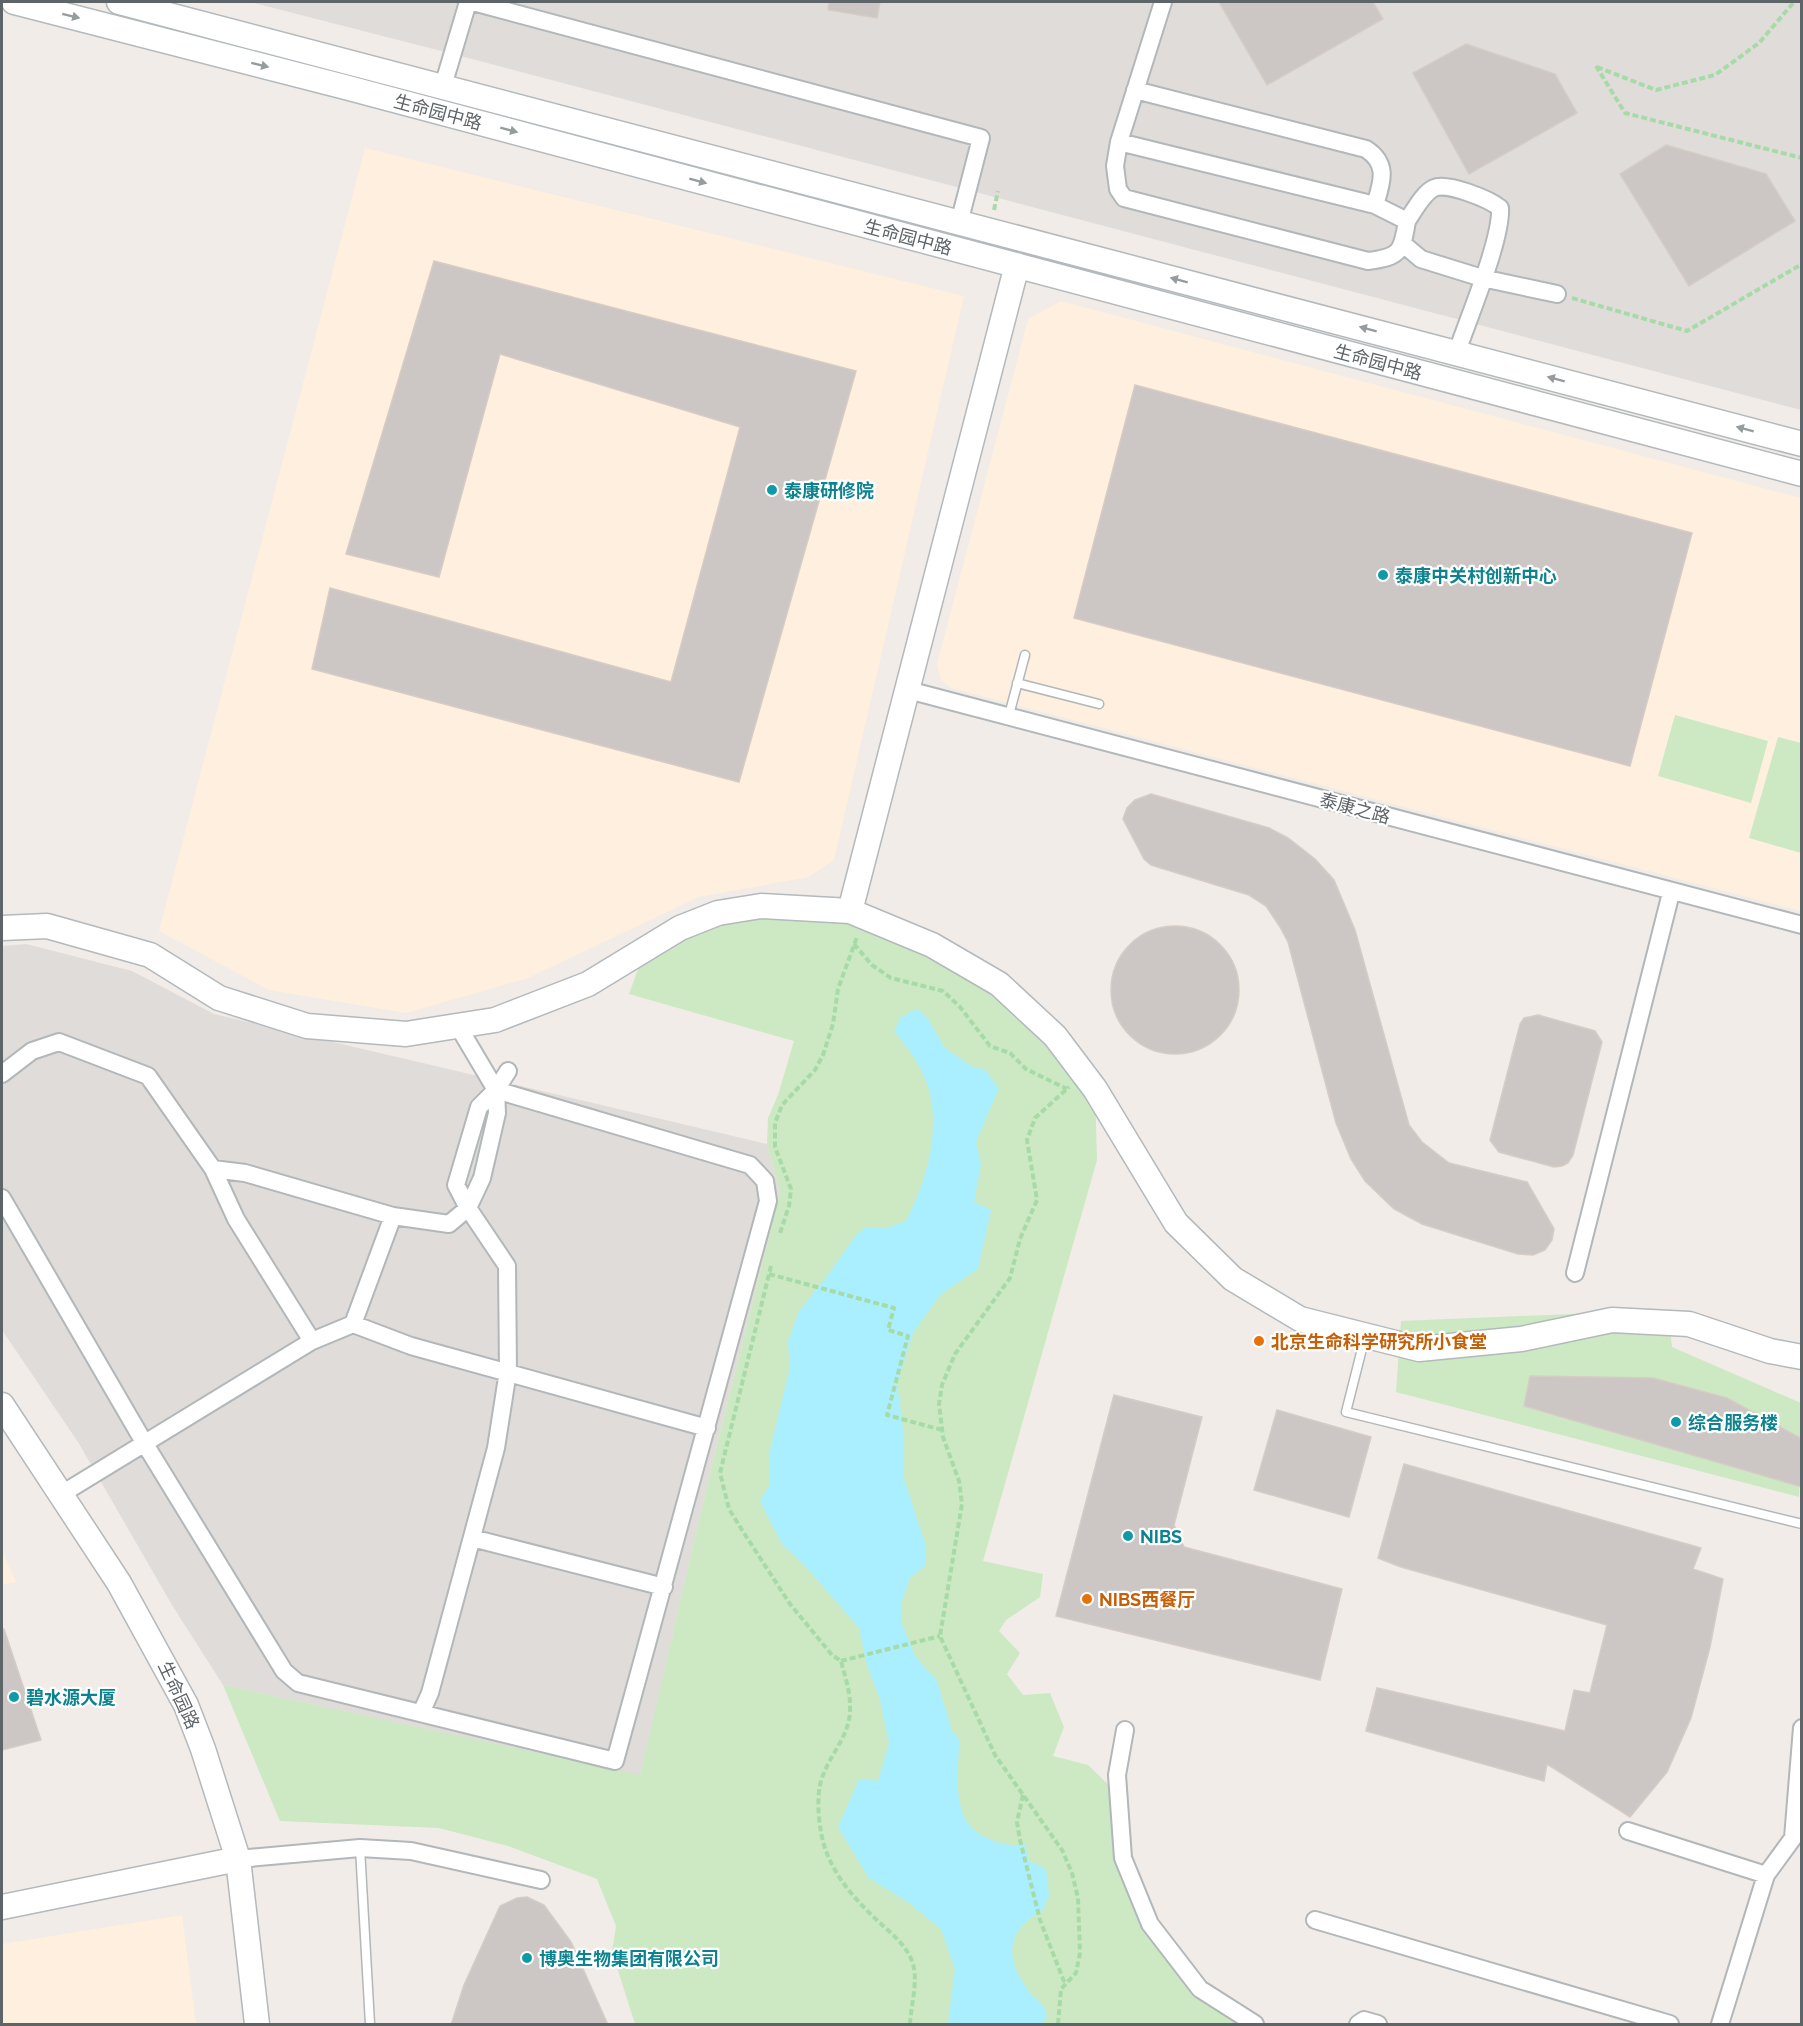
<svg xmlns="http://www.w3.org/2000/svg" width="1803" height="2026" viewBox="0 0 1803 2026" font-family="Raleway,'Noto Sans SC',sans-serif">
  <rect width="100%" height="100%" fill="#f1ece7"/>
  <path fill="#ffefde" d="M 365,148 L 964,296 L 834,860 L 809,877 L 699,897 L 528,978 L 406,1013 L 269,990 L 159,931 Z
    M 1061,301 L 1801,498 L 1801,911 L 951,688 L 941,680 L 937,664 L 1028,319 Z
    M 2,1550 L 16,1582 L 2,1585 Z
    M 182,1915 L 196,2024 L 2,2024 L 2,1944 Z"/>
  <path fill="#e0dcd9" d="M 250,2 L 1801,2 L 1801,410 L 453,54 Z
    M 26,944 L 132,971 L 214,1014 L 767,1144 L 780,1192 L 712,1465 L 640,1776 L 223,1685 L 172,1605 L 78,1442 L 2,1330 L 2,946 Z"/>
  <path fill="#cce9c3" d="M 1675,715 L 1768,741 L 1751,803 L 1658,776 Z
    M 1778,737 L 1801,743 L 1801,853 L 1749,838 Z
    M 850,911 L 999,984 L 1095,1089 L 1097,1160 L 983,1561 L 1043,1574 L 1040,1597 L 1006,1620 L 999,1631 L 1020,1653 L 1007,1674 L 1023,1695 L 1050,1693 L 1064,1727 L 1053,1756 L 1088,1765 L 1119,1795 L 1123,1858 L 1150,1924 L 1200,1989 L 1255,2024 L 635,2024 L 612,1952 L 616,1926 L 597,1879 L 508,1846 L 439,1828 L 280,1821 L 223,1685 L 640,1775 L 712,1465 L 780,1192 L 767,1144 L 768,1118 L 778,1095 L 794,1041 L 629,994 L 640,964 L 718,913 Z
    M 1668,1310 L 1672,1347 L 1801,1403 L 1799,1497 L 1396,1392 L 1401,1321 Z"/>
  <path fill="#a9efff" d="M 917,1009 L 928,1019 L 945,1048 L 971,1066 L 985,1070 L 999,1088 L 976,1142 L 981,1164 L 974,1202 L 991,1210 L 978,1269 L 941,1294 L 913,1333 L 897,1384 L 903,1429 L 903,1476 L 925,1543 L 926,1565 L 910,1578 L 902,1601 L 901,1622 L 915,1656 L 937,1681 L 952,1731 L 959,1739 C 959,1773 949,1820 985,1837 C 1001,1845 1008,1846 1025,1844 L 1029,1861 L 1046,1869 L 1049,1895 L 1043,1910 C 1006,1931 1004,1956 1028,1990 C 1037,2002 1043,2000 1047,2016 L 1042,2024 L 948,2024 L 955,1969 L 941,1929 L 909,1903 L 869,1878 L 838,1827 L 859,1779 L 878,1781 L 889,1743 L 880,1699 L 867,1665 L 859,1628 L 807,1568 L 782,1544 L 760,1501 L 769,1486 L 769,1454 L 790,1368 L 788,1342 L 799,1311 L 822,1283 L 856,1235 L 864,1228 L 889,1227 L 906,1221 C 924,1187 937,1143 932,1104 C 929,1077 911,1051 894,1031 L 901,1017 Z"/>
  <path fill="#ccc7c4" stroke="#d6ccc5" stroke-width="1.5" d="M 829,2 L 880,2 L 877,18 L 828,10 Z
    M 1219,2 L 1373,2 L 1383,19 L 1267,85 Z
    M 1466,44 L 1555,74 L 1577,113 L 1469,174 L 1413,73 Z
    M 1666,145 L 1766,174 L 1795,221 L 1689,286 L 1620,174 Z
    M 434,261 L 856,371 L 739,782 L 312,669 L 330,588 L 671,682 L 740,427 L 500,354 L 439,577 L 346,554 Z
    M 1135,385 L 1692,533 L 1630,766 L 1074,618 Z
    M 1151,794 L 1269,828 L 1288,838 L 1315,859 L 1334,880 L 1355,930 L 1409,1125 L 1422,1142 L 1449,1163 L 1527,1182 L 1554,1229 L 1552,1240 L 1545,1250 L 1533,1255 L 1518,1254 L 1422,1224 L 1394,1209 L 1365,1181 L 1351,1159 L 1336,1123 L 1288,942 L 1280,927 L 1266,906 L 1249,895 L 1151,865 L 1144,859 L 1123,819 L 1127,808 L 1135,800 Z
    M1111 990a64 64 0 1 1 128 0a64 64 0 1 1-128 0Z
    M 1538,1015 L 1595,1031 L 1602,1042 L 1573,1155 L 1568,1163 L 1562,1166 L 1554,1167 L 1499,1152 L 1490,1140 L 1520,1024 L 1524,1018 Z
    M 1530,1376 L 1653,1378 L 1727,1398 L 1802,1439 L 1802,1487 L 1524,1406 Z
    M 1114,1395 L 1202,1417 L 1174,1525 L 1184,1547 L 1342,1589 L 1320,1680 L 1056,1616 Z
    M 1277,1410 L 1371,1437 L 1349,1517 L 1254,1490 Z
    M 1404,1464 L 1701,1548 L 1693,1569 L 1723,1579 L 1710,1647 L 1691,1718 L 1667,1772 L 1630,1817 L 1547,1764 L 1544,1781 L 1366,1731 L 1377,1688 L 1565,1731 L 1574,1690 L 1590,1693 L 1607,1625 L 1401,1567 L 1378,1558 Z
    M 2,1629 L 4,1629 L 41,1740 L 2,1750 Z
    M 527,1897 L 544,1905 L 571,1942 L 608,2025 L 451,2025 L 464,1985 L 500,1906 L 517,1898 Z"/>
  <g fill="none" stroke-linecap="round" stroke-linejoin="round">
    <g stroke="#b2b7ba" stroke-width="11">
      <path id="lane" d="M 1017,683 L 1099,704
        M 1009,715 L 1025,655
        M 1365,1337 L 1346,1412 L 1802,1524
        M 360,1848 L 370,2024"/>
    </g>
    <g stroke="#b2b7ba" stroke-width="20">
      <path id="street" d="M 473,2 L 981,138 L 959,223
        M 443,86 L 468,2
        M 1135,90 L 1366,149 C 1389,164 1382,182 1375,205 L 1407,221 C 1402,252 1400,257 1368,261 L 1124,198 L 1118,189 L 1115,166 L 1119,142 L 1163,2
        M 1119,142 L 1375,205
        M 1407,221 C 1414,211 1423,193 1434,188 C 1447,182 1489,199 1500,208 C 1502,239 1468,319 1457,352
        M 1403,244 L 1421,259 L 1482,278 L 1557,294
        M 908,690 L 1802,925
        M 2,1074 L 32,1051 L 59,1042 L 148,1076 L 213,1169 L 236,1219 L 312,1341 L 353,1324 L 411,1346 L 707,1428
        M 213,1169 L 245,1173 L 393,1216 L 449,1224 L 468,1208 L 482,1178 L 497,1113 L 496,1090 L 458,1026
        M 2,1198 L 145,1444 L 284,1671 L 298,1683 L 615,1761 L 768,1201 L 765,1181 L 750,1165 L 496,1090
        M 1575,1273 L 1671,893
        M 353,1324 L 393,1216
        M 60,1495 L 312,1341
        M 472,1538 L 664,1587
        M 421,1713 L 430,1693 L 496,1448 L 508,1371 L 507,1266 L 468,1208 L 456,1185 L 479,1107 L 496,1090 L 508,1071
        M 1125,1730 L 1117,1775 L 1123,1858 L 1150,1924 L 1200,1989 L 1255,2024
        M 1628,1831 L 1766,1875
        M 238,1859 L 360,1848 L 411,1851 L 541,1880
        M 1315,1920 L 1670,2024
        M 1358,2024 L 1364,2020 L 1378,2024
        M 1720,2024 L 1766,1875 L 1793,1838 L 1802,1728"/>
    </g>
    <g stroke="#b3b9bc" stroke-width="27">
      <path id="secondary" d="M 14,2 L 345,87 L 1802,474
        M 119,2 L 1802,444
        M 850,911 L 1017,265
        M 2,928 L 47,926 L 150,955 L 219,998 L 307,1026 L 406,1034 L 495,1020 L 588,984 L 680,928 L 718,913 L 761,906 L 850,911 L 932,945 L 999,984 L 1055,1036 L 1095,1089 L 1176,1223 L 1233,1279 L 1300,1319 L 1419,1349 L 1521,1339 L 1612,1320 L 1689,1324 L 1770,1351 L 1802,1357
        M 2,1405 L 119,1583 L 186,1705 L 203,1749 L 238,1859 L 257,2024
        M 2,1907 L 238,1859"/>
    </g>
    <path stroke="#a6dba7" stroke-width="4" stroke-dasharray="6 3" stroke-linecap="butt" d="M 1596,66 L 1625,113 L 1802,158
      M 1597,67 L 1656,90 L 1715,75 L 1759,43 L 1794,2
      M 994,210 L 998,191
      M 1572,298 L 1687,331 L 1802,264
      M 854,944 L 872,965 L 891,978 L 943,991 L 960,1007 L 990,1046 L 1010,1053 L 1026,1069 L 1067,1089
      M 780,1233 L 789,1206 L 791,1189 L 775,1147 L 775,1123 L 782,1105 L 815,1070 L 823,1055 L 833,1024 L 838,989 L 857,937
      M 771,1266 L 720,1473 L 729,1509 L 742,1530 L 790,1604 L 832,1655 L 841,1661 C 845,1677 851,1693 850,1710 C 850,1734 832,1752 824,1773 C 816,1790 818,1814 821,1832 C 827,1869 853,1898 880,1923 C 892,1934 905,1944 912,1961 C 919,1980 911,2004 910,2024
      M 769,1274 L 894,1308 L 888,1330 L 908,1336 L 887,1415 L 942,1430
      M 841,1661 L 940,1636
      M 1023,1795 L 1017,1822 L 1020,1840 L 1040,1920 L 1065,1984
      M 1058,2024 L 1061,1989 L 1076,1973 L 1080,1953 L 1078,1898 L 1072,1873 L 1062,1850 L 995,1755 L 940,1636 L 962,1504 L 959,1481 L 943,1437 L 939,1404 L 942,1385 L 955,1354 L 1010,1278 L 1020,1239 L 1037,1200 L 1027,1140 L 1035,1118 L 1069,1087"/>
    <use href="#lane" stroke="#fff" stroke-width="8"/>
    <use href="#street" stroke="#fff" stroke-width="16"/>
    <use href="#secondary" stroke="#fff" stroke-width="24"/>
  </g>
  <defs><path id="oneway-solid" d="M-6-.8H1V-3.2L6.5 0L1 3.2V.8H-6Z" transform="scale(1.5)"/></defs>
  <g fill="#969b9d">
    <use href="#oneway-solid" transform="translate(71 16) rotate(14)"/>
    <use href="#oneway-solid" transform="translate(260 65) rotate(14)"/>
    <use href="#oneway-solid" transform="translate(509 130) rotate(15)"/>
    <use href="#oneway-solid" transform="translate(698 181) rotate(15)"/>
    <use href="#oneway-solid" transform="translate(1179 280) rotate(-165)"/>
    <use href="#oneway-solid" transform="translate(1368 329) rotate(-165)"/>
    <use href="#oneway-solid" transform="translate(1556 379) rotate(-165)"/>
    <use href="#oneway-solid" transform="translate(1745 429) rotate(-165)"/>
  </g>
  <g fill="#0f9aa8" stroke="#fff" stroke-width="2">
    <circle cx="772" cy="490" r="6"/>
    <circle cx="1383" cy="575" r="6"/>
    <circle cx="1676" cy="1422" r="6"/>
    <circle cx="1128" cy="1536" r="6"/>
    <circle cx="14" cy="1697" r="6"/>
    <circle cx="527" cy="1958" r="6"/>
  </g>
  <g fill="#e8710a" stroke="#fff" stroke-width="2">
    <circle cx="1259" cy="1341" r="6"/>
    <circle cx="1087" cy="1599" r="6"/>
  </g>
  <g text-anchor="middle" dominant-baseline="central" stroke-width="4.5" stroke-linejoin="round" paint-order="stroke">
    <g font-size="18" fill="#5e6568" stroke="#fff">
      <text transform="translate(438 112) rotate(15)">生命园中路</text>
      <text transform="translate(908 237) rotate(15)">生命园中路</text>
      <text transform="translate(1378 362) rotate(15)">生命园中路</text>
      <text transform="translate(1355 808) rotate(15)">泰康之路</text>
      <text transform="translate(179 1695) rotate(65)">生命园路</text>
    </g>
    <g font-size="18" font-weight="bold" fill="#0d838f" stroke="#fff" text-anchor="start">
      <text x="784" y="490">泰康研修院</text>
      <text x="1395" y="575">泰康中关村创新中心</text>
      <text x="1688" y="1422">综合服务楼</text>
      <text x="1140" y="1536">NIBS</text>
      <text x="26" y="1697">碧水源大厦</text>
      <text x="539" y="1958">博奥生物集团有限公司</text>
    </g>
    <g font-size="18" font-weight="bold" fill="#c56008" stroke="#fff" text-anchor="start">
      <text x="1271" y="1341">北京生命科学研究所小食堂</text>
      <text x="1099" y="1599">NIBS西餐厅</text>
    </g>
  </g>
  <rect width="1803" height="2026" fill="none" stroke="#5e6568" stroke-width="6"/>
</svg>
